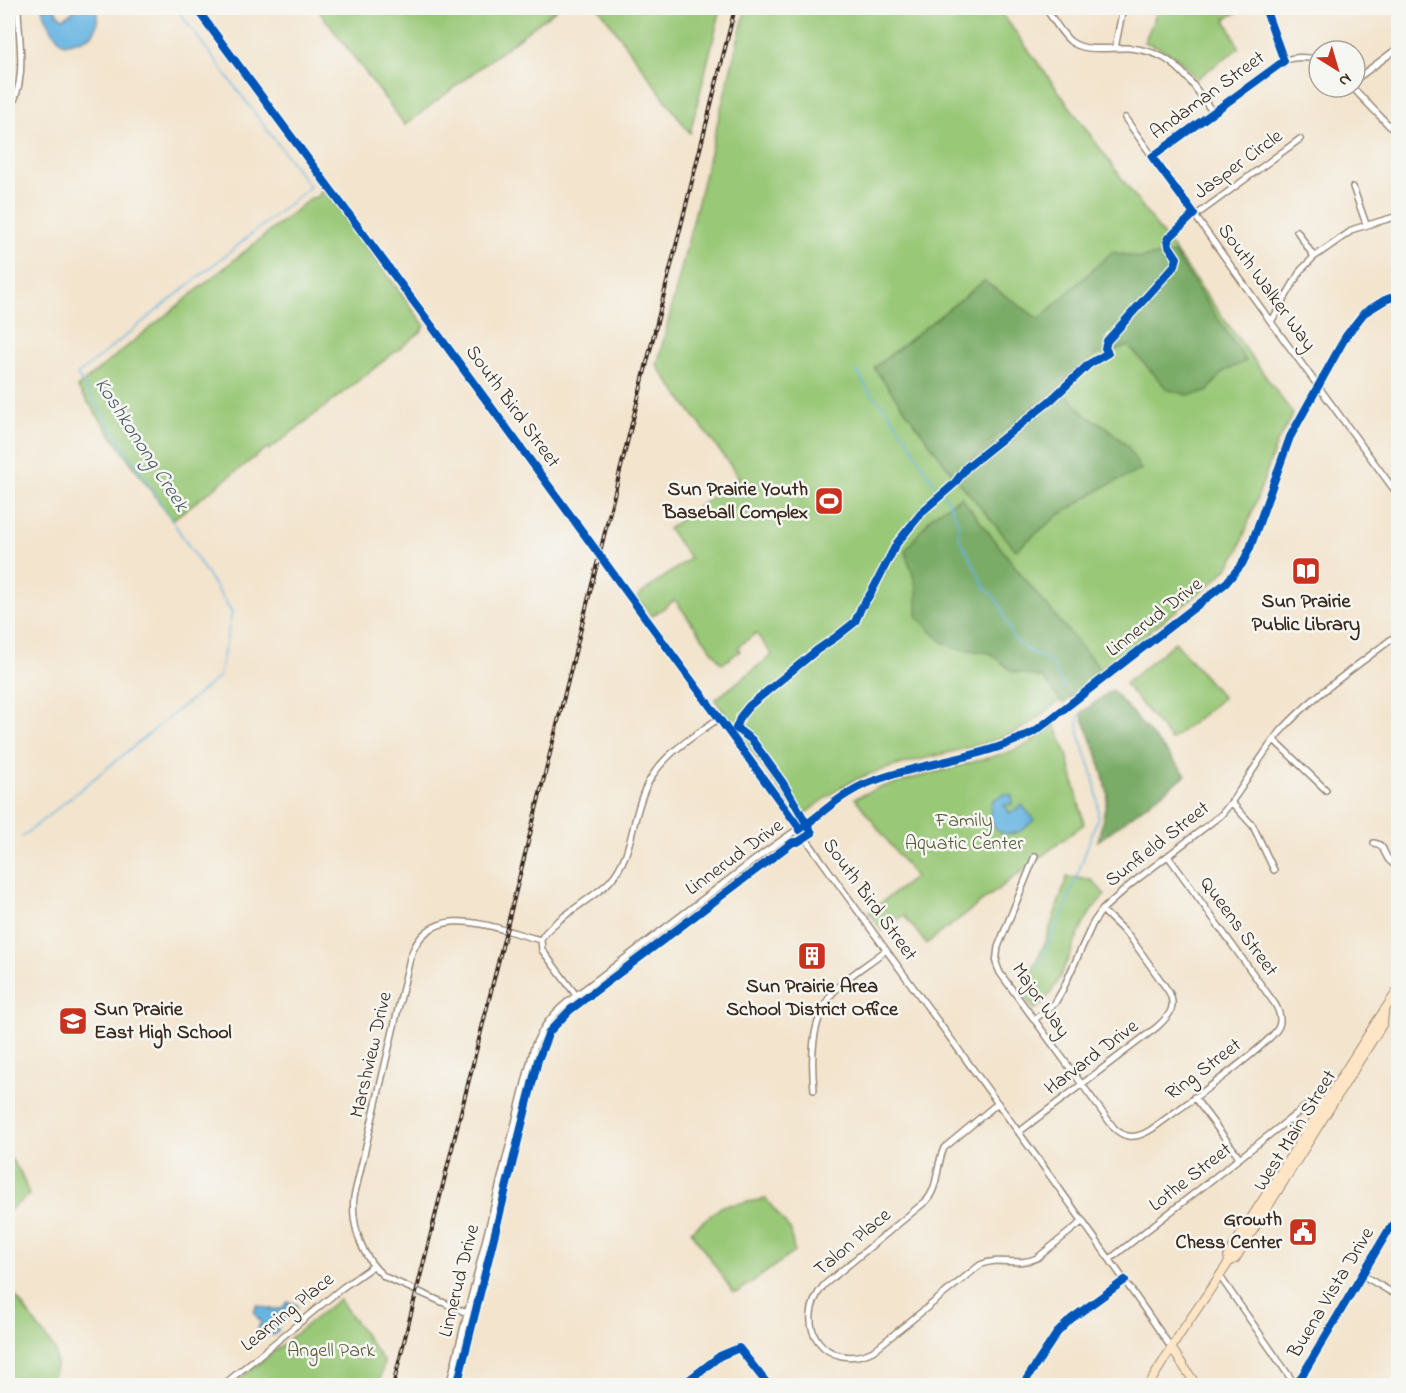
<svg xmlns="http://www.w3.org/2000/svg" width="1406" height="1393" viewBox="0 0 1406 1393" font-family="'Indie Flower',sans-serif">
  <rect width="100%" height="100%" fill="#f6f6f2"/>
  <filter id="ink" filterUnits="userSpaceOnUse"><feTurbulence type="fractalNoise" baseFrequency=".0167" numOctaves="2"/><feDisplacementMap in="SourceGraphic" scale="12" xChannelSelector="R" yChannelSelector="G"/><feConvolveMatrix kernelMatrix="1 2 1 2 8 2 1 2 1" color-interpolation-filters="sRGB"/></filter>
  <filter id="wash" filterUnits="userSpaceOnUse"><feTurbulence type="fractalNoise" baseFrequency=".008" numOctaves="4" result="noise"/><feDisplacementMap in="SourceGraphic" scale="24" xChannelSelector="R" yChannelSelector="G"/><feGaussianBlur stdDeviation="1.35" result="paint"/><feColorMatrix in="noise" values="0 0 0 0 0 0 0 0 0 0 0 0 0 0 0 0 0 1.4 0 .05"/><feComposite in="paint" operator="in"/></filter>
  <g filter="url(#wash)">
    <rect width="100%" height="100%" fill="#f3e4cd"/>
    <path fill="#99c877" stroke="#6a794a" stroke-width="1.5" d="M 317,8 L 558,8 L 405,125 Z
      M 599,8 L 721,8 L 690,133 L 686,128 Z
      M 746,8 L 998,8 L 1293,414 L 1276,445 L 1238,552 L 1229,566 L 1216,580 L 1027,726 C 976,753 916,755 862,777 C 839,786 820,803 800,818 L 715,700 L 772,655 L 756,633 L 738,647 L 740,651 L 722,664 L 675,600 L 652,616 L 637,597 L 690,558 L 668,529 L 739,477 L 657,366 Z
      M 1159,8 L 1244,8 L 1225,19 L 1239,48 L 1196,79 C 1183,60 1166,48 1144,42 Z
      M 323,188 L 425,326 L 421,330 L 422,331 L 269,450 L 267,448 L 172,520 L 77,387 L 311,198 L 318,197 Z
      M 1175,642 L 1223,698 L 1171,740 L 1125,684 Z
      M 1055,725 L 1067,754 L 1084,824 L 926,944 L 904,915 L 882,931 L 869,912 L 915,877 L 855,798 L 878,788 L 1010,752 L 1028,744 Z
      M 1067,877 L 1092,880 L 1105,895 C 1070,928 1069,985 1034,1010 L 1021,992 L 1045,943 Z
      M 8,1155 L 21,1173 L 29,1195 L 8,1211 Z
      M 766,1199 L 791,1231 L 794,1252 L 738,1292 L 733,1292 L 691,1231 L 722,1206 Z
      M 8,1286 L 55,1350 C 58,1365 56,1375 45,1385 L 8,1385 Z
      M 339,1299 L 384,1362 L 379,1385 L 232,1385 Z"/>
    <path fill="#7aac68" stroke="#5a6b43" stroke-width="1.5" d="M 1112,252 L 1139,258 L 1174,253 L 1246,361 L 1223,372 L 1207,392 L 1187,395 L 1167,389 L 1129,346 L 1096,355 L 1054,391 L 987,444 L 954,476 L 874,368 L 984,281 L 1039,319 Z
      M 1068,396 L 1085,415 L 1107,427 L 1128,447 L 1141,470 L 1104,487 L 1059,515 L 1016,550 L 957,479 L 973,460 L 1051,400 Z
      M 961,497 L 1032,588 L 1103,673 L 1063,704 L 1043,678 L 1012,671 L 990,653 L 955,648 L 940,640 L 917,617 L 917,588 L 905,551 L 933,515 Z
      M 1112,690 L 1186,775 L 1098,841 L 1108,794 L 1097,754 L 1081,713 Z"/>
    <path fill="#68b5e2" stroke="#527080" stroke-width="1.5" d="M 42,8 L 55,8 L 57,13 L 63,18 L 73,12 L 73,8 L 97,8 C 100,39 89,38 64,44 C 53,35 47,21 42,8 Z
      M 1005,794 L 1012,795 L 1012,804 L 1004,805 L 1010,813 L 1022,805 L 1034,820 C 1029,824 1024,830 1018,832 C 993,840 986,819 993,800 Z
      M 288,1302 L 297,1305 L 297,1310 L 277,1326 L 278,1330 L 273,1335 L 269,1334 L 258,1340 L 256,1338 L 256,1332 L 261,1322 C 256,1315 252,1313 257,1305 L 269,1309 L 281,1309 Z"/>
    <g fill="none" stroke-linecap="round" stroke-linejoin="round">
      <path stroke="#68b5e2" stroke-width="1.5" d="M 856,370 L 870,393 L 884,406 L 909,441 L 927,473 L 947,499 L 958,522 L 959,537 L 978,573 L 985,588 L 993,595 L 1001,607 L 1012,637 L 1025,649 L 1051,662 L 1064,688
        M 22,837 L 219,677 L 232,612 L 77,375 L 310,187 L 176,8
        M 1038,968 L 1067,904 L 1098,817 C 1099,799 1095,782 1090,765 C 1084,748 1076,734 1079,715"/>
    </g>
  </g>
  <g filter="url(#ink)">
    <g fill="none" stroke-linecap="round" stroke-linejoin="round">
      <g stroke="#978776" stroke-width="8">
        <path id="street" d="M 196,8 C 408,293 620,579 827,868 C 942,1029 1061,1186 1172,1349
          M 1045,8 C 1053,18 1060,32 1070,41 C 1085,53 1111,47 1129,48 C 1141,49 1153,52 1164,58 C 1185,70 1199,93 1213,113
          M 1265,8 L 1284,61
          M 1115,48 L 1123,8
          M 1355,80 L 1398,48
          M 1352,87 L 1398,135
          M 8,114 C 28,78 19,47 18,8
          M 1125,118 L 1271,322 L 1398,495
          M 1152,157 L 1284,61 C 1295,56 1307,57 1319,60
          M 1353,187 L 1366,224
          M 1195,216 L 1300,139
          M 1297,231 L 1314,257
          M 1271,322 L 1301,270 L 1314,257 L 1354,229 L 1398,216
          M 1274,740 L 1326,790
          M 1232,803 L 1253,826 L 1274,870
          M 1374,843 C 1384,845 1382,849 1387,857 C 1389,862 1394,864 1398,867
          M 1035,856 L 998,947 L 996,963 L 1000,973 L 1114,1128 C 1126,1140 1138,1138 1152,1129 C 1173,1113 1273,1044 1279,1026 C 1282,1018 1279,1011 1275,1004 L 1168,856
          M 541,940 C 547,923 596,897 610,881 C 635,853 631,814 648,783 C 663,754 693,737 719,718
          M 541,940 L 542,950 L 576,995
          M 1034,1020 L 1055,1003 L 1063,989 L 1093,923 L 1102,910 L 1131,884 L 1221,815 C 1243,790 1258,758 1280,732 C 1314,694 1359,665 1398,634
          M 814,1090 C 811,1057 811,1023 831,995 C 845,977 869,964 886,950
          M 1194,1097 L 1240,1158
          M 998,1103 L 944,1148 C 936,1165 939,1187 926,1201 L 824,1285 C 790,1326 827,1373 873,1351 L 980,1265 C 998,1256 1018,1267 1037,1258 L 1083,1221
          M 1289,1120 L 1298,1126
          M 1019,1132 L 1157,1027 C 1169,1016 1177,1008 1169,992 L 1130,937 L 1102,910
          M 1110,1259 L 1305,1107 L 1314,1103 L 1323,1104
          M 1219,1275 L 1296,1386
          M 1362,1275 L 1398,1296
          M 467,1313 L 385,1277 C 362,1259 351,1225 354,1197 L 410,958 C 430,896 497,930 541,940
          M 1398,1367 L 1398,1380
          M 222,1386 L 342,1288 L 373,1266
          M 449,1386 L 534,1047 C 543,1025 555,1011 574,997 L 765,852 L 852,791 L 877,780 L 997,749 L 1022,739 L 1038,729 L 1226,583 L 1242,564 L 1250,548 L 1290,437 L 1346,336 L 1364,313 L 1385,300 L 1398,295
          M 681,1386 L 720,1356 L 739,1348 L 769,1386
          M 1022,1386 L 1057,1333 L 1071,1319 L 1125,1280
          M 1296,1386 L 1388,1231 L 1398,1219"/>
      </g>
      <g stroke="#978776" stroke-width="10">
        <path id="secondary" d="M 1229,1262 L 1228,1256 L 1241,1234 L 1377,1021 L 1398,990
          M 1172,1349 L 1197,1386
          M 1148,1386 L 1180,1334 L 1229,1262 L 1235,1259 L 1383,1023 L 1384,1013"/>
      </g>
      <use href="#street" stroke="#fff" stroke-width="5"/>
      <use href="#secondary" stroke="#fee5c5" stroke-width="8"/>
      <g stroke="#3b2a1e" stroke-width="4">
        <path id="rail" d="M 393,1386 L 735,8"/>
      </g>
      <use href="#rail" stroke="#f6f6f2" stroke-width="1.5" stroke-dasharray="4.5" stroke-linecap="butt"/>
      <g stroke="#f6f6f2" stroke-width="11">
        <path id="cycleway" d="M 196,8 L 434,329 L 800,829
          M 799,830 C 820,815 839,796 863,785 C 920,761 984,761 1038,729 L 1226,583 L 1242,564 L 1250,548 L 1290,437 L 1346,336 L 1364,313 L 1385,300 L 1398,295
          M 457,1386 L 538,1060 L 549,1032 L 570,1010 L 793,842 L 798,842 L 812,833 L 783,783 L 752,740 L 736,728 L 741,716 L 749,706 L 817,650 L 836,637 L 855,622 L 861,608 L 871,593 L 897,543 L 924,510 L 954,484 L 967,467 L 1051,400 L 1089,364 L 1108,353 L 1105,348 L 1107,341 L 1175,265 L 1177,258 L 1169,246 L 1168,239 L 1194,214 L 1152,157 L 1284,61 L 1265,8
          M 681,1386 L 720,1356 L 739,1348 L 769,1386
          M 1022,1386 L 1057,1333 L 1071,1319 L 1125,1280
          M 1296,1386 L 1388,1231 L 1398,1219"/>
      </g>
      <use href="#cycleway" stroke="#0057b8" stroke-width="8"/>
    </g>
  </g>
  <defs>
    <g id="stadium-square" transform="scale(1.5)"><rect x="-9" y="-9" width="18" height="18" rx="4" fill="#c8321e" stroke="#f6f6f2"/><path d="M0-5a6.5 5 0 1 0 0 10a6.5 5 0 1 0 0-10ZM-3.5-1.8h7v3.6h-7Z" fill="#fff"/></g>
    <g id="library-square" transform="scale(1.5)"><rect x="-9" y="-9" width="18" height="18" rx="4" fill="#c8321e" stroke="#f6f6f2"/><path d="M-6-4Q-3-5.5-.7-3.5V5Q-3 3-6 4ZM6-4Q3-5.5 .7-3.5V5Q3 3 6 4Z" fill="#fff"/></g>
    <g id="building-square" transform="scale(1.5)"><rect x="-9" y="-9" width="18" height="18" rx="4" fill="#c8321e" stroke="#f6f6f2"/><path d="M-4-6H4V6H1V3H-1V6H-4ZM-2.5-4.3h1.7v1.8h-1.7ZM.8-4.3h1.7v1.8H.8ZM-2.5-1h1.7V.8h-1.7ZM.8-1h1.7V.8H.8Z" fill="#fff"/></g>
    <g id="school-square" transform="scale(1.5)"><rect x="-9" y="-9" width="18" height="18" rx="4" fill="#c8321e" stroke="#f6f6f2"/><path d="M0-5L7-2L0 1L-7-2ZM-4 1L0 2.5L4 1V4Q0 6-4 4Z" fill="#fff"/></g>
    <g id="civic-square" transform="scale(1.5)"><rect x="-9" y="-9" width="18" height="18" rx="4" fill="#c8321e" stroke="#f6f6f2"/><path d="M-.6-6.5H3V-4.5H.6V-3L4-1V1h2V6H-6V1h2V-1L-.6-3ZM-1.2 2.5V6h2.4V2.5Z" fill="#fff"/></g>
  </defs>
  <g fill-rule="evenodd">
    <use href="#stadium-square" x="829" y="501"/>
    <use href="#library-square" x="1306" y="571"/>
    <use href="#building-square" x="812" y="956"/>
    <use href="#school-square" x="73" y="1021"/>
    <use href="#civic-square" x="1303" y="1232"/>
  </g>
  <g text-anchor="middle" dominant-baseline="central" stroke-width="5" stroke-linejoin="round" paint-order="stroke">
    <g font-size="20" fill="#3b2a1e" stroke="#f6f6f2">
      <text transform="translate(1208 96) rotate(-36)">Andaman Street</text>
      <text transform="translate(1239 165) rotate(-36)">Jasper Circle</text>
      <text transform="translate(1266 288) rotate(54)">South Walker Way</text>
      <text transform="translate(512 407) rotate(54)">South Bird Street</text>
      <text transform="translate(1155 618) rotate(-38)">Linnerud Drive</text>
      <text transform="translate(1158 845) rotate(-38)">Sunfield Street</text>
      <text transform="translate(735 858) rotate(-36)">Linnerud Drive</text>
      <text transform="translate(869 900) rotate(54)">South Bird Street</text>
      <text transform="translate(1238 927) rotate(54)">Queens Street</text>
      <text transform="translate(1040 1001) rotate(55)">Major Way</text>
      <text transform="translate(372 1055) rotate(-77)">Marshview Drive</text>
      <text transform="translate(1092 1058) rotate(-37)">Harvard Drive</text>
      <text transform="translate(1204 1070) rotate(-37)">Ring Street</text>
      <text transform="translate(1296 1131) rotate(-58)">West Main Street</text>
      <text transform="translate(1191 1178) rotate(-38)">Lothe Street</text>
      <text transform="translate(853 1243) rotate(-40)">Talon Place</text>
      <text transform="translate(460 1281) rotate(-76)">Linnerud Drive</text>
      <text transform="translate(1332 1293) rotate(-59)">Buena Vista Drive</text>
      <text transform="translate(288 1313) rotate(-39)">Learning Place</text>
    </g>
    <g font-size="20" font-weight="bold" fill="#3b2a1e" stroke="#f6f6f2" text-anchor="end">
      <text x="808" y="490">Sun Prairie Youth<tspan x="808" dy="23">Baseball Complex</tspan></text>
      <text x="1306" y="602" text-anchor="middle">Sun Prairie<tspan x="1306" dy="23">Public Library</tspan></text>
      <text x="812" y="987" text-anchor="middle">Sun Prairie Area<tspan x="812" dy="23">School District Office</tspan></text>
      <text x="94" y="1010" text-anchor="start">Sun Prairie<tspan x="94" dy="23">East High School</tspan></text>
      <text x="1282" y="1220">Growth<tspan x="1282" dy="23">Chess Center</tspan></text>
    </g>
    <g font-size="20" fill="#575939" stroke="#f6f6f2">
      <text x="964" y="821">Family<tspan x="964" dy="23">Aquatic Center</tspan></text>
      <text x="331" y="1351">Angell Park</text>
    </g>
    <g font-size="21" font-style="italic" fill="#4b5b63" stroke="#f6f6f2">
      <text transform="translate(141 445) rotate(57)">Koshkonong Creek</text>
    </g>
  </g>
  <rect width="1406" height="1393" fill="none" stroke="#f6f6f2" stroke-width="30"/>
  <g transform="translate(1337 69) rotate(143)"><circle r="28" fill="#f6f6f2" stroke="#aba49d" stroke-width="1.5"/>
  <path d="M0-4.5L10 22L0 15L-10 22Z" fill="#c8321e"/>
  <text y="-9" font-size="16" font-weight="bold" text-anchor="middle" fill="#3b2a1e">N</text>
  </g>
</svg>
